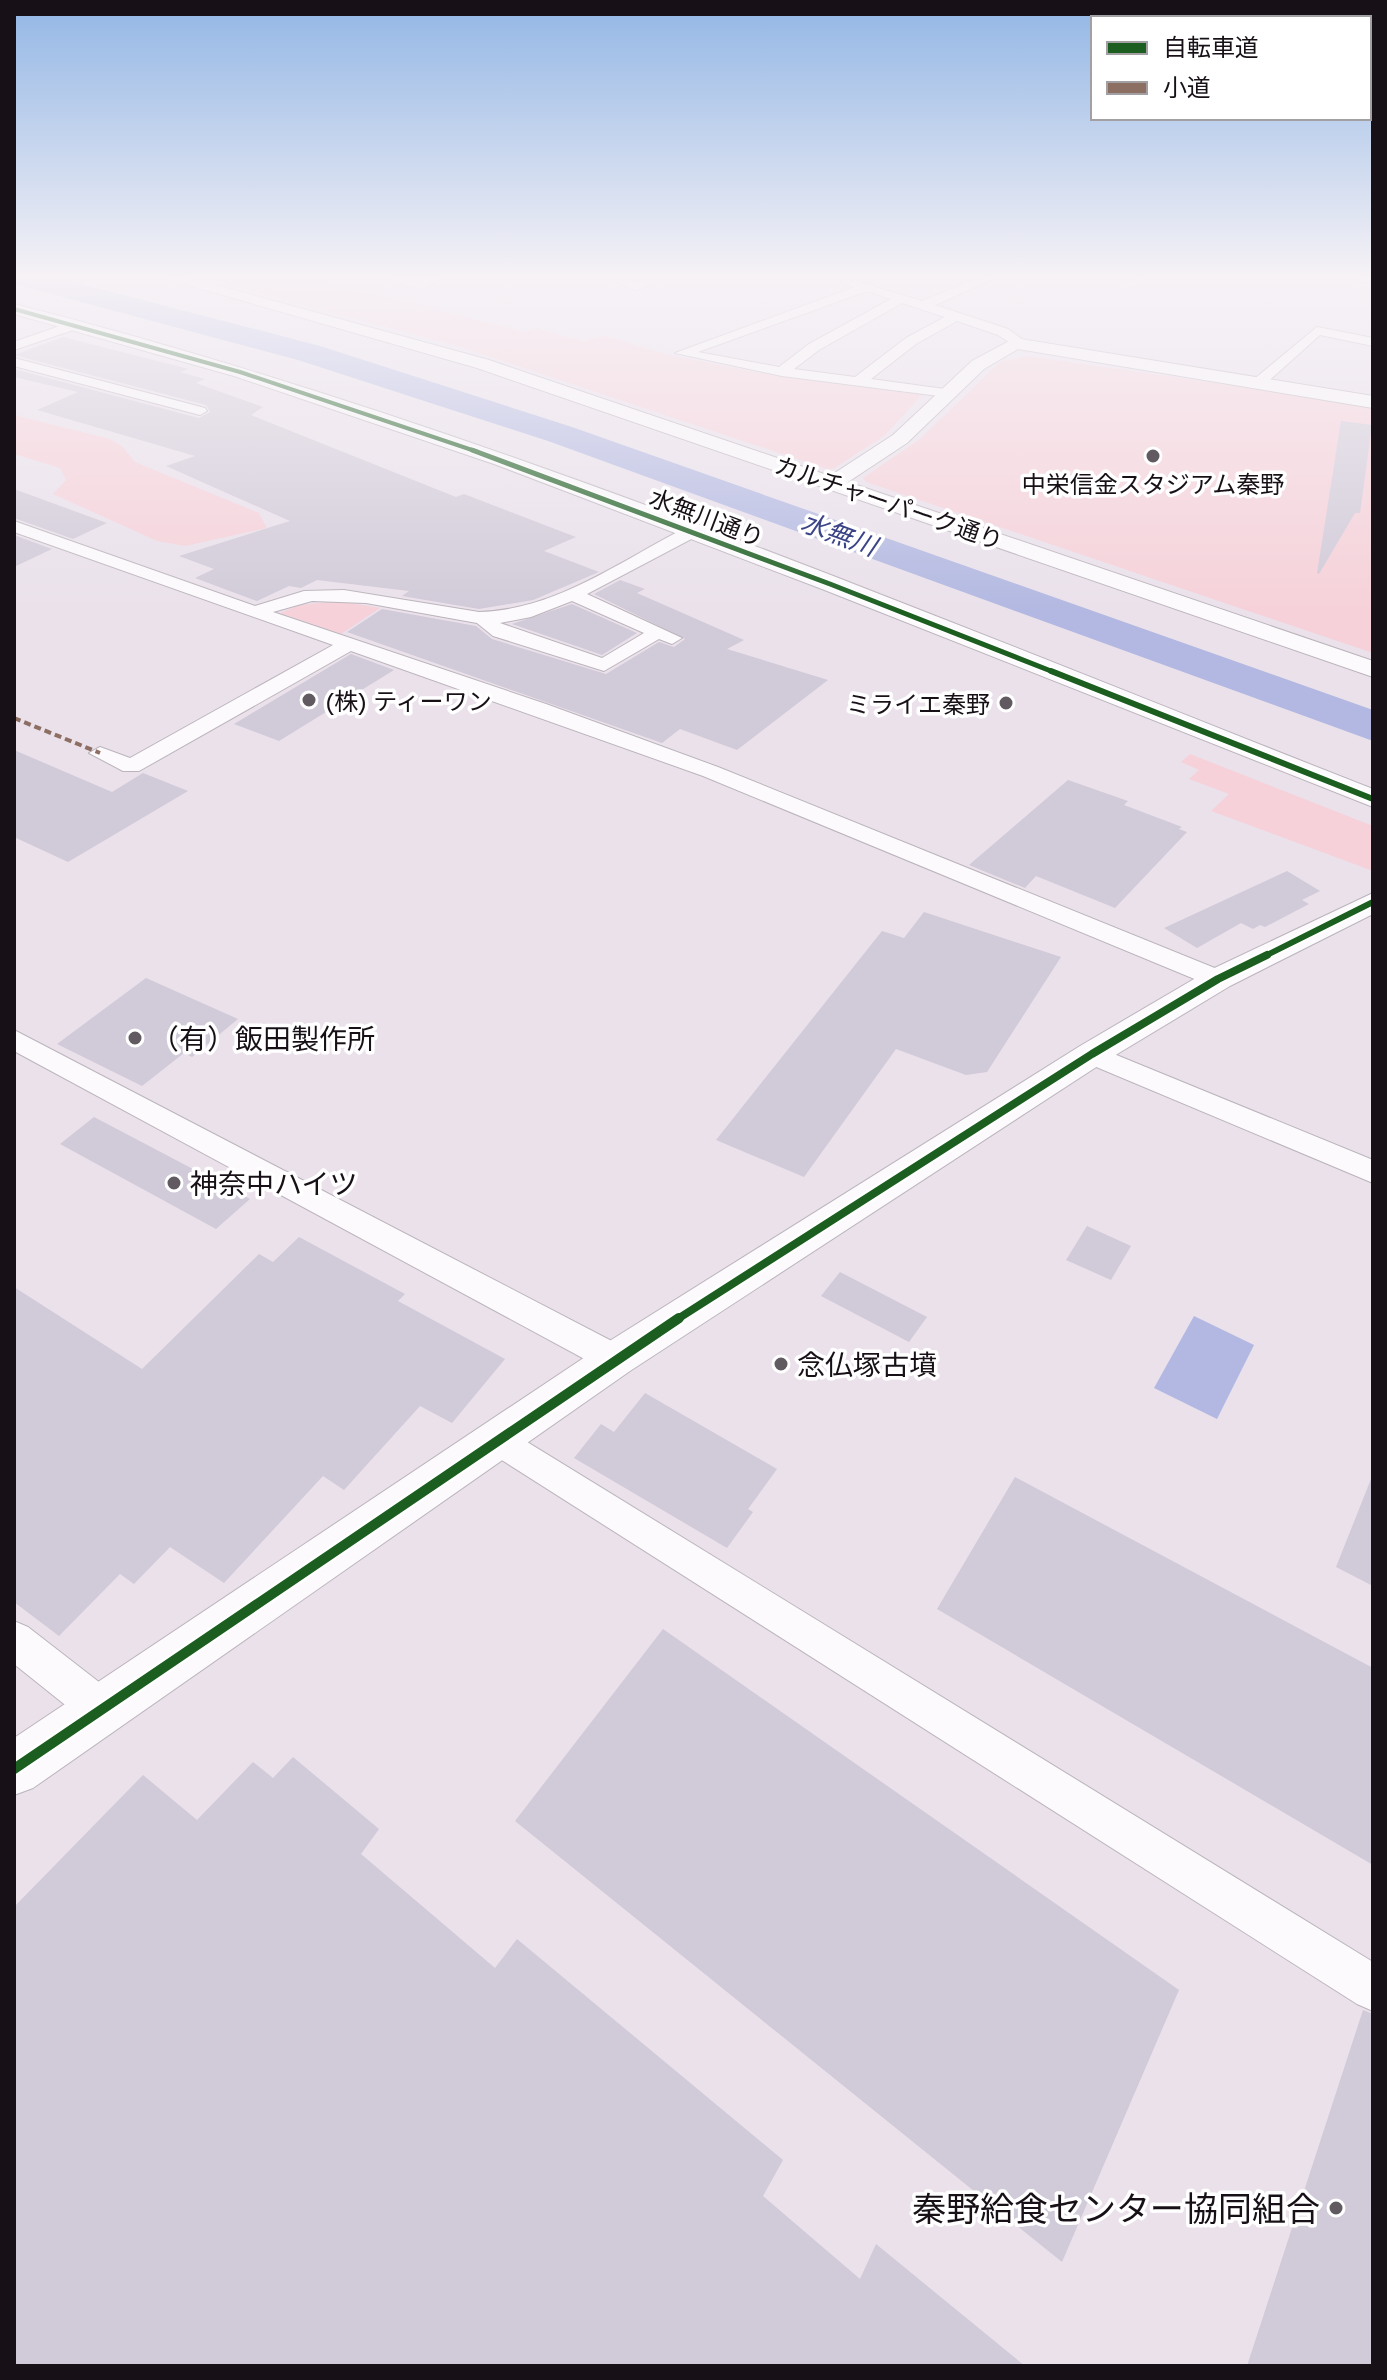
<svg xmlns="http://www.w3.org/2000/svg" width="1387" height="2380" viewBox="0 0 1387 2380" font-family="'Golos Text','Noto Sans JP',sans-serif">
  <rect width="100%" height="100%" fill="#eae1eb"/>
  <path fill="#f6d1d9" d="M 205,278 L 307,278 L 526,332 L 536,328 L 584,341 L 603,335 L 669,355 L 756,372 L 923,394 L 884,436 L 833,469 L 827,469 L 464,348 Z
    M 1027,356 L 1321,398 L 1373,409 L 1373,653 L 866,482 L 863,478 L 920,439 L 1000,362 Z
    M 14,415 L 110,439 L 123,447 L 135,462 L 259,513 L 267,528 L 185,546 L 157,541 L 53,494 L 66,480 L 60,468 L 14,454 Z
    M 339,601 L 380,608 L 341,634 L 280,613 L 300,605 Z
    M 1190,754 L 1373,826 L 1373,871 L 1211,811 L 1229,794 L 1189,779 L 1199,770 L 1181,762 Z"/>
  <path fill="#b2b8e1" d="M 1194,1316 L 1254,1345 L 1217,1419 L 1154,1388 Z"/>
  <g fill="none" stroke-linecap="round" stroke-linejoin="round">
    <path fill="#b2b8e1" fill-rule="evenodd" d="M 14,278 L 58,278 L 320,346 L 572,427 L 1373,710 L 1373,741 L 548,441 L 298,360 L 14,284 Z"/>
  </g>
  <path fill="#d1cad8" d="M 63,337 L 189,369 L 180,372 L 205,379 L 196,383 L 263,407 L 251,415 L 456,497 L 464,494 L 576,537 L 544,551 L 599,572 L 533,600 L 479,609 L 402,596 L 409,591 L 317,580 L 301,588 L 289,586 L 257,601 L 195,578 L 214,569 L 179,556 L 290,521 L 166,466 L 195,456 L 37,410 L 78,392 L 14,377 L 14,369 L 199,418 L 210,412 L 206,405 L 14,355 Z
    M 1341,421 L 1372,425 L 1360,513 L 1355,513 L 1319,574 L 1317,573 Z
    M 14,489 L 107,523 L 73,539 L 14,518 Z
    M 14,535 L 52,549 L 14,567 Z
    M 620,580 L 645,589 L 637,593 L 744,640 L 727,649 L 828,680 L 737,750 L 680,729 L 662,743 L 347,632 L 382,609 L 476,626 L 492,639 L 606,674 L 659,642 L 674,647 L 685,639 L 594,594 Z
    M 572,604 L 637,633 L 602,655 L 512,624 Z
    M 351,654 L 394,670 L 279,741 L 234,724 Z
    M 14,750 L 112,792 L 143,773 L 188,791 L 68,862 L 14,837 Z
    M 1068,780 L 1128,801 L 1124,805 L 1182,827 L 1179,829 L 1187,832 L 1115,908 L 1036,876 L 1025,888 L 969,865 Z
    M 1287,871 L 1320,891 L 1302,900 L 1309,904 L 1265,927 L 1260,925 L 1253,929 L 1241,923 L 1197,948 L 1164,928 Z
    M 924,912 L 1061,957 L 987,1072 L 966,1075 L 896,1049 L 804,1177 L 716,1140 L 882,931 L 904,938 Z
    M 146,978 L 238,1019 L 192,1057 L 184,1053 L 142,1086 L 57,1044 Z
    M 94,1117 L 250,1199 L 216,1229 L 60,1144 Z
    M 1087,1226 L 1131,1246 L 1111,1280 L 1066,1260 Z
    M 299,1237 L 405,1294 L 398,1301 L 505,1359 L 452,1423 L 420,1406 L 344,1490 L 323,1476 L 224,1583 L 170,1547 L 134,1584 L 120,1574 L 59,1636 L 14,1602 L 14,1287 L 142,1369 L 259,1254 L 273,1262 Z
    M 840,1272 L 927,1317 L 909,1342 L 821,1296 Z
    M 645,1393 L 777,1469 L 748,1509 L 753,1512 L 727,1548 L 574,1458 L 601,1424 L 614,1432 Z
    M 1015,1477 L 1373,1668 L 1373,1865 L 937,1609 Z
    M 1371,1479 L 1373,1480 L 1373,1586 L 1336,1567 Z
    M 663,1629 L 1179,1990 L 1062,2262 L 515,1821 Z
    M 293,1757 L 379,1829 L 361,1854 L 495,1968 L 517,1939 L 783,2160 L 763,2196 L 860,2279 L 876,2244 L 1025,2366 L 14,2366 L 14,1907 L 143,1775 L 197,1820 L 253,1762 L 273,1778 Z
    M 1363,2010 L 1373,2014 L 1373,2366 L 1247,2366 Z"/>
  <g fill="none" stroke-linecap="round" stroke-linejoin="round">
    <g stroke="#bbb4bc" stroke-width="2">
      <path id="minor" d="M 381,278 L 443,278 L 422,289 Z
        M 608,278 L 636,282 L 667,278 L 636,290 Z
        M 845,278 L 922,301 L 978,278 L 996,278 L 935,305 L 1008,329 L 1027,343 L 1015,346 L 998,335 L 957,321 L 916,344 L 871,379 L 952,390 L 952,396 L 947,397 L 782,376 L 675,353 L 855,287 L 845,284 ZM 867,291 L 891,299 L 809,344 L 779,367 L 698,352 ZM 902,303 L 945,317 L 906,338 L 855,377 L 794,369 L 819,350 Z
        M 1131,278 L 1146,278 L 1132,287 L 1126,283 Z
        M 1356,278 L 1373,278 L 1373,284 L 1358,281 Z
        M 74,321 L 80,325 L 79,328 L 14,350 L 14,342 Z
        M 1317,327 L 1373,338 L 1373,346 L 1320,335 L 1263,386 L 1253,386 L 1253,380 Z
        M 14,358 L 205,408 L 207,411 L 200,415 L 14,366 Z
        M 14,521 L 255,606 L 304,591 L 344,590 L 479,612 C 555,610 619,562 685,528 L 697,528 L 697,536 L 587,594 L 682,638 L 672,644 L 659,639 L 604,671 L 493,636 L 477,623 L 366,603 L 312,601 L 273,612 L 546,704 L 718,767 L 1227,973 L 1231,979 L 1227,985 L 1209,985 L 703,776 L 351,651 L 139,771 L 123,771 L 89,753 L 100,747 L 130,758 L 333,645 L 14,532 ZM 572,601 L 644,633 L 602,658 L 500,623 L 531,617 Z
        M 14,1030 L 627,1349 L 632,1359 L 627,1369 L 615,1373 L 603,1369 L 14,1051 Z
        M 1092,1045 L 1373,1160 L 1373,1183 L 1082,1061 L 1078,1054 L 1082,1047 Z
        M 498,1424 L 1373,1962 L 1373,2011 L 1357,2004 L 486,1450 L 481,1439 L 486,1428 Z
        M 14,1621 L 28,1627 L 117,1696 L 123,1710 L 117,1724 L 103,1730 L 89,1724 L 14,1664 Z"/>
    </g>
    <g stroke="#bbb4bc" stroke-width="2">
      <path id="tertiary" d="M 164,278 L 190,278 L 489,360 L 830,476 L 893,435 L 972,361 L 1015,338 L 1373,396 L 1373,408 L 1018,349 L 984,369 L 907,443 L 848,482 L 1373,661 L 1373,677 L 477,368 Z
        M 14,304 C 480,423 926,614 1373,789 L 1373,807 L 822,589 L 494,464 L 234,376 L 14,314 Z
        M 1373,893 L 1373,914 L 1230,986 L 1104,1062 L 630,1371 L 33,1788 L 14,1795 L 14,1738 L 600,1347 L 1080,1046 L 1206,972 Z"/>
    </g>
    <use href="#minor" fill="#fcfafc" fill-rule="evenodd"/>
    <use href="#tertiary" fill="#fcfafc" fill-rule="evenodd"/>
    <path stroke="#8d6e63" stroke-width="4" stroke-dasharray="7 4" stroke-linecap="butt" d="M 14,718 L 100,753"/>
    <g stroke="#fff" stroke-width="6">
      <path id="cycleway-far4" d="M 14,309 L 240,372 L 478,452"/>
    </g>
    <g stroke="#fff" stroke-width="8">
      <path id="cycleway-far3" d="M 472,450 L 830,584 L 1056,673"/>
    </g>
    <g stroke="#fff" stroke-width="10">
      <path id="cycleway-far2" d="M 1051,671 L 1373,799
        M 1263,957 L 1373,902"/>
    </g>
    <g stroke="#fff" stroke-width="13">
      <path id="cycleway-far1" d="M 676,1320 L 1092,1054 L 1218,979 L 1267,955"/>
    </g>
    <g stroke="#fff" stroke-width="15">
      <path id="cycleway" d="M 14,1769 L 679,1318"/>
    </g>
    <use href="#cycleway-far4" stroke="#1b5e20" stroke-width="4"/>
    <use href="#cycleway-far3" stroke="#1b5e20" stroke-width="5"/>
    <use href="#cycleway-far2" stroke="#1b5e20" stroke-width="6"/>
    <use href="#cycleway-far1" stroke="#1b5e20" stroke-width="8"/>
    <use href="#cycleway" stroke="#1b5e20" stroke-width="10"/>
  </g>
  <linearGradient id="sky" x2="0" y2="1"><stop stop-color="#92b6e5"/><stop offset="0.45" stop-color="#f6f2f6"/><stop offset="1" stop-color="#f6f2f6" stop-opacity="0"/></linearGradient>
  <rect width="1387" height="612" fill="url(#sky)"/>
  <g fill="#615a61" stroke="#fff" stroke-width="3">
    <circle cx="1153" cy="456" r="8"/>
    <circle cx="309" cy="700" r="8"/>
    <circle cx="1006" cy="703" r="8"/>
    <circle cx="135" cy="1038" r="8"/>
    <circle cx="174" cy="1183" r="8"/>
    <circle cx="781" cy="1364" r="8"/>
    <circle cx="1336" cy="2208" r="8"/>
  </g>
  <g text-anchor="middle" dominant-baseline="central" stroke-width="7" stroke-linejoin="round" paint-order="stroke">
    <g font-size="24" fill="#171117" stroke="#fff">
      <text x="1153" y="483">中栄信金スタジアム秦野</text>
      <text x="325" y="700" text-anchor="start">(株) ティーワン</text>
      <text x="990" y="703" text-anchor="end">ミライエ秦野</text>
    </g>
    <g font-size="24" fill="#171117" stroke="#fff">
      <text transform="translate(889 502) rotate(19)">カルチャーパーク通り</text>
      <text transform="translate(707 517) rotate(21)">水無川通り</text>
    </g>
    <g font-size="26" font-style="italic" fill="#3b4487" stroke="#fff">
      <text transform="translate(839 534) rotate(20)">水無川</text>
    </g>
    <g font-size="28" fill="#171117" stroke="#fff" text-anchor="start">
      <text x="151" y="1038">（有）飯田製作所</text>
      <text x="190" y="1183">神奈中ハイツ</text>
      <text x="797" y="1364">念仏塚古墳</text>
    </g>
    <g font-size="34" fill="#171117" stroke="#fff" text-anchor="end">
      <text x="1320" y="2208">秦野給食センター協同組合</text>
    </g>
  </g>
  <rect width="1387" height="2380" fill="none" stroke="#171117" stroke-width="32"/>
  <rect x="1091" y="16" width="280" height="104" fill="#ffffff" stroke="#a2a0a2" stroke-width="2"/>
  <rect x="1107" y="42" width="40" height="12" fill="#1b5e20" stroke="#a2a0a2" stroke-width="2"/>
  <text x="1163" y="56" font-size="24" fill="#171117">自転車道</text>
  <rect x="1107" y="82" width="40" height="12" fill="#8d6e63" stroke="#a2a0a2" stroke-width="2"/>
  <text x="1163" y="96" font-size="24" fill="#171117">小道</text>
</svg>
